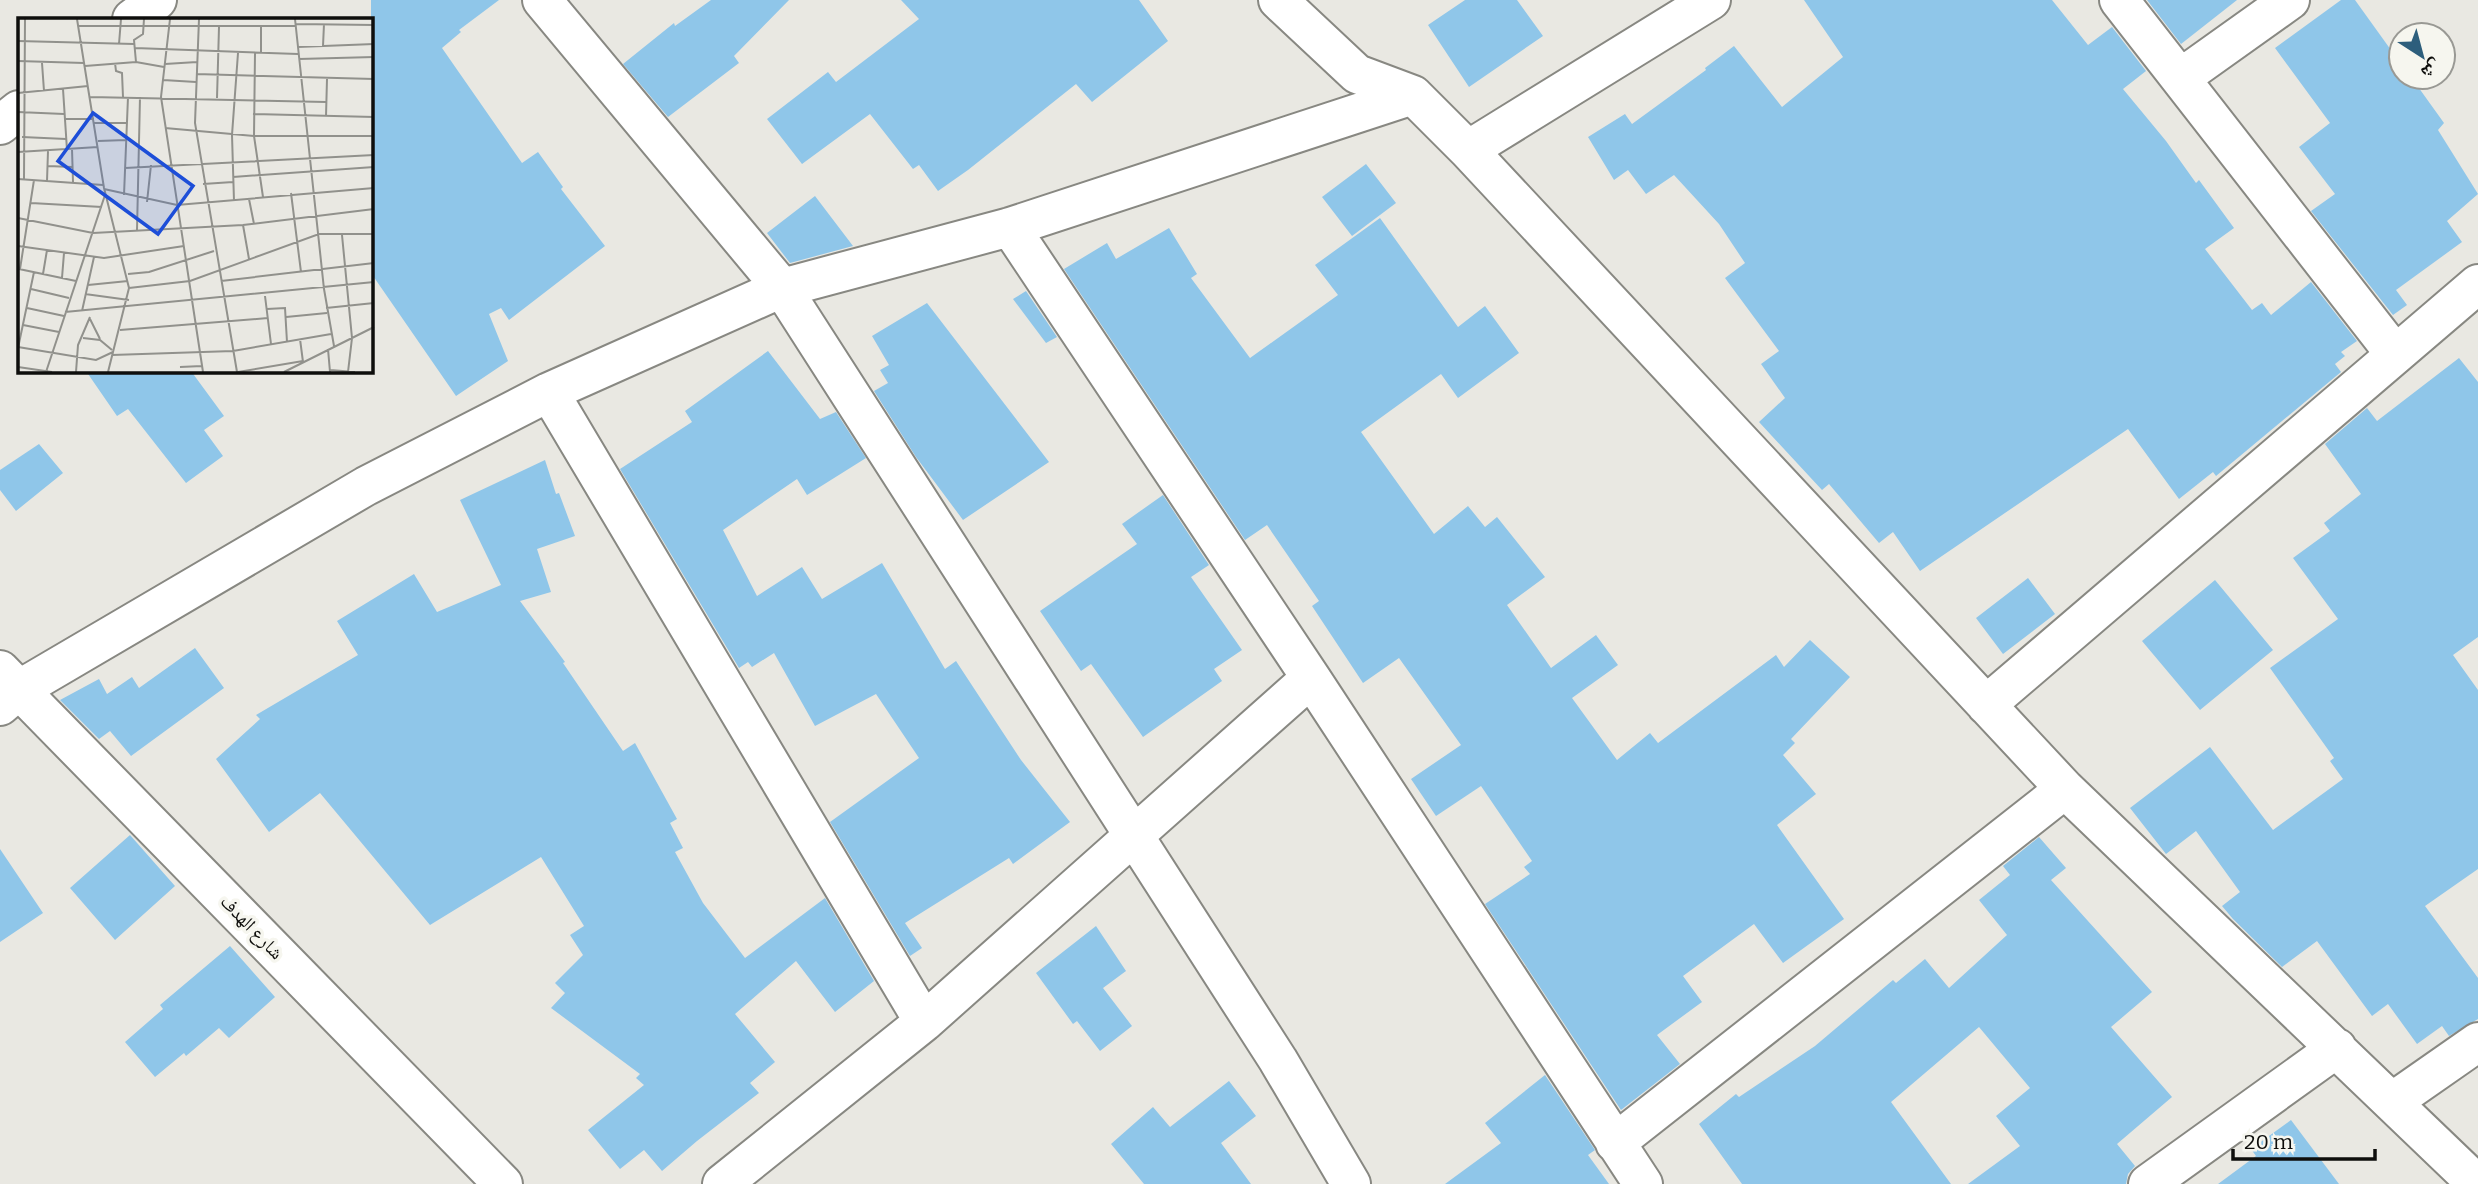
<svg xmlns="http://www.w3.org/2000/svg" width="2478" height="1184" viewBox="0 0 2478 1184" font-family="Bitter,'Noto Naskh Arabic',serif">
  <rect width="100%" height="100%" fill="#e9e8e2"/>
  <path fill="#8fc6e9" d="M 371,0 L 499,0 L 459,30 L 461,32 L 442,48 L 522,163 L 538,152 L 563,187 L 561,189 L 605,246 L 509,320 L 501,308 L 489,314 L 508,361 L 456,396 L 371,273 Z
    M 711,0 L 789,0 L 734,56 L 739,63 L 668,117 L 623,64 L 674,23 L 675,26 Z
    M 901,0 L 1139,0 L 1168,41 L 1092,102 L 1076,84 L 968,170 L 938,191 L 919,165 L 913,169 L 870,114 L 802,164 L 767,119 L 828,72 L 836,82 L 919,19 Z
    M 1465,0 L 1517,0 L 1543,36 L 1469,87 L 1428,25 Z
    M 1804,0 L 2052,0 L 2088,45 L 2112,27 L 2146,71 L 2123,89 L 2166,141 L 2196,183 L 2199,180 L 2234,228 L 2205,249 L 2252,310 L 2262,303 L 2271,315 L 2311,282 L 2357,341 L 2341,352 L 2345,356 L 2335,364 L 2341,372 L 2216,476 L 2213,472 L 2179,499 L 2128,429 L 1920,571 L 1893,532 L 1879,543 L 1829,484 L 1822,490 L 1759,422 L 1785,398 L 1761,364 L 1779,351 L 1725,278 L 1745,263 L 1719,224 L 1674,175 L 1646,194 L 1628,170 L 1614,180 L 1588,137 L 1625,114 L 1632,124 L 1706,70 L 1705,68 L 1734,46 L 1782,107 L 1843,57 Z
    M 2147,0 L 2237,0 L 2181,44 Z
    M 2341,0 L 2355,0 L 2401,64 L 2401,77 L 2411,77 L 2444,123 L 2438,130 L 2478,194 L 2447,221 L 2462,242 L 2396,290 L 2407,305 L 2393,315 L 2311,211 L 2335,194 L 2299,147 L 2330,123 L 2275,48 Z
    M 1366,164 L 1396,203 L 1352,236 L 1322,197 Z
    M 815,196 L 853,246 L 790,263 L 767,233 Z
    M 1380,218 L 1458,327 L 1485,306 L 1519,353 L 1458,398 L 1441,374 L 1361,432 L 1434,534 L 1468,506 L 1485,527 L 1497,517 L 1545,577 L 1507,605 L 1551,668 L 1596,635 L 1618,665 L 1572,698 L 1617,760 L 1650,733 L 1658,743 L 1776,655 L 1784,667 L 1810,640 L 1850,677 L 1791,739 L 1795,743 L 1783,755 L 1816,794 L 1777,825 L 1844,919 L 1783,963 L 1754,924 L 1683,976 L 1702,1002 L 1657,1035 L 1680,1064 L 1621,1110 L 1485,904 L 1530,874 L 1524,867 L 1532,861 L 1481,786 L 1436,816 L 1411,779 L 1461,745 L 1399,658 L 1363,683 L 1312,606 L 1319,601 L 1267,525 L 1245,540 L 1064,269 L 1107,243 L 1116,259 L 1169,228 L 1197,274 L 1191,278 L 1250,358 L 1338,295 L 1315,265 Z
    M 1026,291 L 1057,337 L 1046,343 L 1013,299 Z
    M 927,303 L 1049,462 L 963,520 L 916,457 L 874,391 L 888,383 L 880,370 L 889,365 L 872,336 Z
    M 768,351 L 820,419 L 836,412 L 866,458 L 807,495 L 797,479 L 723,530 L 757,596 L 802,567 L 822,599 L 882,563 L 945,669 L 956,661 L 1021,760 L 1070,822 L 1013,864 L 1009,858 L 905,923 L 922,948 L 910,956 L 830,822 L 919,758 L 876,694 L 815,726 L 774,653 L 752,667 L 748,662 L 739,668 L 620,469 L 692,422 L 685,411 Z
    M 2459,358 L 2478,382 L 2478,637 L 2453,655 L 2478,690 L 2478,869 L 2425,906 L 2478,978 L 2478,1019 L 2449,1036 L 2442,1026 L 2417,1044 L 2388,1004 L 2372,1016 L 2317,941 L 2282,967 L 2233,919 L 2222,906 L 2240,892 L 2196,831 L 2166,854 L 2130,808 L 2210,747 L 2273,830 L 2343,779 L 2330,761 L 2334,758 L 2270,668 L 2338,619 L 2293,558 L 2330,531 L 2324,523 L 2361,494 L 2325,444 L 2367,408 L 2377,421 Z
    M 86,371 L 191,371 L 224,416 L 204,430 L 223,456 L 186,483 L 128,409 L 117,416 Z
    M 39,444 L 63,473 L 16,511 L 0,490 L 0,470 Z
    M 545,460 L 556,494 L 559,493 L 575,536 L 537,549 L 551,592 L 520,601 L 565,662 L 563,663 L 623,751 L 635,743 L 677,819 L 670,823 L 683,848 L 675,852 L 703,903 L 745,958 L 825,898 L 874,981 L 835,1012 L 796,961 L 735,1014 L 775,1062 L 750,1083 L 759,1093 L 697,1141 L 662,1171 L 644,1150 L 620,1169 L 588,1130 L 644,1085 L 636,1078 L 640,1074 L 551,1008 L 565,993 L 555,983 L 583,955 L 570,935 L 584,926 L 541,857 L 430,925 L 320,793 L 269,832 L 216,759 L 260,719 L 256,715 L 358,655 L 337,621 L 414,574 L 437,612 L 501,585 L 460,500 Z
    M 1163,495 L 1209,565 L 1191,577 L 1242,650 L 1214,669 L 1222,681 L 1143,737 L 1091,664 L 1081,671 L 1040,611 L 1137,544 L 1122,524 Z
    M 2028,578 L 2055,614 L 2003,654 L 1976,618 Z
    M 2215,580 L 2273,650 L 2200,710 L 2142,641 Z
    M 195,648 L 224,688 L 131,756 L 110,731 L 99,739 L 60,700 L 99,679 L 107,694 L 132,677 L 139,688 Z
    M 130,835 L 175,886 L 115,940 L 70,888 Z
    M 2039,837 L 2066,868 L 2051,880 L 2152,992 L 2111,1027 L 2172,1097 L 2117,1144 L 2135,1166 L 2128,1174 L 2126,1184 L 1968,1184 L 2020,1146 L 1996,1116 L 2030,1088 L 1979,1027 L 1891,1102 L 1951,1184 L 1742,1184 L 1699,1124 L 1736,1094 L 1739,1097 L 1815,1046 L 1893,980 L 1896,983 L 1925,959 L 1949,988 L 2007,935 L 1979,900 L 2010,875 L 2003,866 Z
    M 0,849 L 43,913 L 0,942 Z
    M 1096,926 L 1126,971 L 1103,988 L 1132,1026 L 1100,1051 L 1077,1021 L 1073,1024 L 1036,973 Z
    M 230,946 L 275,997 L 229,1038 L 219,1028 L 186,1056 L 184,1053 L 155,1077 L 125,1042 L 163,1009 L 160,1005 Z
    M 1545,1075 L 1595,1150 L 1588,1155 L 1609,1184 L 1445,1184 L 1501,1143 L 1485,1123 Z
    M 1229,1081 L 1256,1116 L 1221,1143 L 1251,1184 L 1144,1184 L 1111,1144 L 1153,1107 L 1170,1127 Z
    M 2291,1120 L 2339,1184 L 2218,1184 L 2256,1156 L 2251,1149 Z"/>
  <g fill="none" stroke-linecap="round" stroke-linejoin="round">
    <g stroke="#888882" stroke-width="42">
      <path id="street" d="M 542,0 L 782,288 L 1278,1060 L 1351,1184
        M 1278,0 L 1357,74 L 1413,95 L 1468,150 L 2065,789 L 2477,1184
        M 2119,0 L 2395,354
        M 132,19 L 157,0
        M 2182,77 L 2290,0
        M 0,125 L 19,110
        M 1468,150 L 1711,0
        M 1010,227 L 1311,678 L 1643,1184
        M 549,392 L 924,1022
        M 0,670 L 503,1184
        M 1986,705 L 2478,284
        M 0,706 L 20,689 L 366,486 L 549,392 L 782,288 L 1010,227 L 1413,95
        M 2392,1102 L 2478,1042
        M 1615,1143 L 2065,789
        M 722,1184 L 924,1022 L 1311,678
        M 2148,1184 L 2337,1048"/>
    </g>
    <use href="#street" stroke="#fff" stroke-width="38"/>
  </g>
  <g text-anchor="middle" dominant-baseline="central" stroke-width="7" stroke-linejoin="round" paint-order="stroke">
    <g font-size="19" fill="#0e0e0c" stroke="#f6f6ef">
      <text transform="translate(252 927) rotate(46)">شارع الهدف</text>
    </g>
  </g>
  <g transform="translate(18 18)">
    <rect width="355" height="355" fill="#e9e8e2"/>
    <path fill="none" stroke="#91918c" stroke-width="2" d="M 59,1 L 86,170 L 111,270 L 90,354M 152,1 L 143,79 L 185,354M 181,1 L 177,105 L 219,354M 277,1 L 306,271 L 316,328M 278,6 L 356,7M 60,8 L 278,8M 243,9 L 243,35M 0,23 L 116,26M 101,26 L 103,1M 305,28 L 306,6M 280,29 L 356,26M 117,30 L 280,36M 237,35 L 236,118 L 245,179M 281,41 L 356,39M 0,43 L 66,45M 118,44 L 116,22 L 125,16 L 126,1M 24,45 L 26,73M 97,45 L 98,53 L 104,55 L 105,79M 147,46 L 179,44M 67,48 L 118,44 L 146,49M 178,56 L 356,61M 145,62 L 178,64M 45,71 L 49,132M 0,75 L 70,68M 72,79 L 308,84M 199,80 L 201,9M 0,94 L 46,96M 235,96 L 356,99M 308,98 L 309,61M 47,101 L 76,101M 76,105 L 109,105M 147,110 L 236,118 L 356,118M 4,119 L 48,121M 80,123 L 108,122M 54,131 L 55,164M 0,134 L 80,129M 30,148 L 54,149M 107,150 L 356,137M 215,159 L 356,149M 0,161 L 85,167M 6,161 L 7,1M 29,163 L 30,133M 185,166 L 215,164M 86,171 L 159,187 L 356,170M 273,175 L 283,254M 106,177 L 110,79M 231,181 L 236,206M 216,183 L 214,117 L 220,35M 129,184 L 133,147M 13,185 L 84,189M 0,200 L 75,215 L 225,207 L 356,191M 225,207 L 231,241M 119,212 L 122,79M 324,217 L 334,320 L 330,354M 0,228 L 86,240 L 166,228M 1,251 L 58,263M 2,251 L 16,162M 25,256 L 29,232M 110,256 L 131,254 L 196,233M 44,260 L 46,235M 203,263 L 356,245M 70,267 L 110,263M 111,270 L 172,263 L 301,216 L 356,216M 13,271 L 51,280M 67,276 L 111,282M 247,278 L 253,326M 9,290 L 46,298M 308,290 L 356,285M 249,291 L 267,290 L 269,324M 64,293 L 76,239M 47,294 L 356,264M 268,299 L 309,295M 72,301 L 82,321M 5,307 L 41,314M 102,312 L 250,300M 65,320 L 82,322 L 94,332M 282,321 L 285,344M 0,329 L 78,342 L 95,334M 0,330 L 16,254M 310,331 L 312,354M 94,337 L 215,333 L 313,316M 0,349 L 34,354M 162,349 L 184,348M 312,352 L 337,354M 28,354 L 87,177M 58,354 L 60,327 L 72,299M 220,354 L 285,343M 266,354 L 356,309"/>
    <path fill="#1d4ed8" fill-opacity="0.15" stroke="#1d4ed8" stroke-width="3.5" d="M 75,95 L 175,168 L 140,216 L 40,143 Z"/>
    <rect width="355" height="355" fill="none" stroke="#0e0e0c" stroke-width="3.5"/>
  </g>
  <g transform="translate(2422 56) rotate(144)"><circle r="33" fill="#f6f6ef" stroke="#999994" stroke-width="2"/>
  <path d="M0-5L12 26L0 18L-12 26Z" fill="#2d5e7c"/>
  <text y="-10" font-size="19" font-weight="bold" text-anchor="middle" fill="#0e0e0c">ش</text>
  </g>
  <path d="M2233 1149v10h142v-10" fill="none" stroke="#0e0e0c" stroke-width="3.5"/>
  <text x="2244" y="1149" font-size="21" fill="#0e0e0c" stroke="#f6f6ef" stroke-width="5" paint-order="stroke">20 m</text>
</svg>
